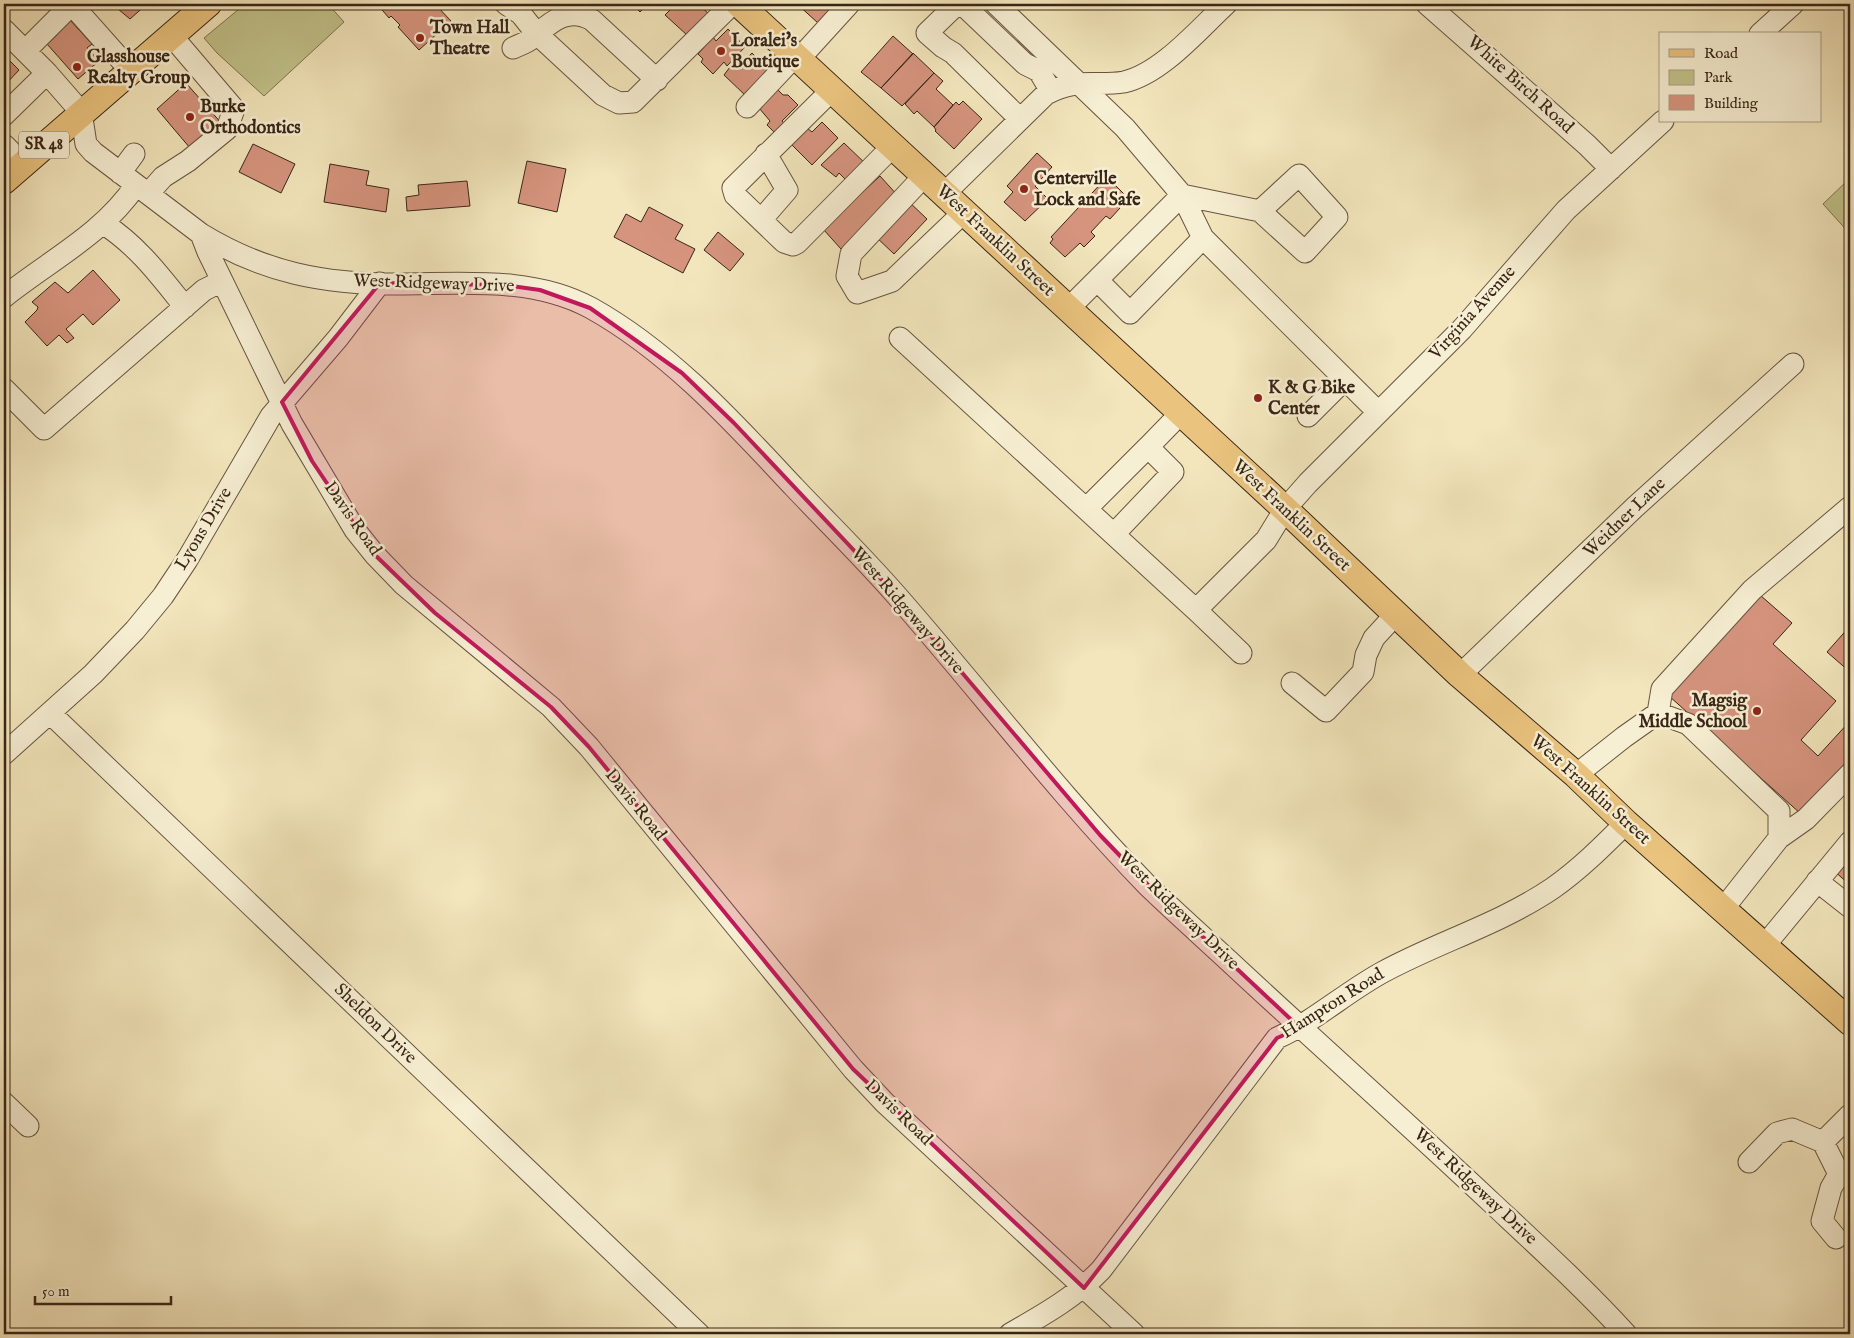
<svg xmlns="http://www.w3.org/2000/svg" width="1854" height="1338" viewBox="0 0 1854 1338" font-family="'IM FELL English',serif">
  <rect width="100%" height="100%" fill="#f3e6bc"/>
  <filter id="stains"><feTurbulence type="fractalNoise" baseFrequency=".004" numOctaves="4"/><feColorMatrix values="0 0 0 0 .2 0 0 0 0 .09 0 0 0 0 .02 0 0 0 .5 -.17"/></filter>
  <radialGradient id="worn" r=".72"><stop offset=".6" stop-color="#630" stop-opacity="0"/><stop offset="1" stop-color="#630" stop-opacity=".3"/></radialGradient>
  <path fill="#c3c38b" stroke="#7e7451" d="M 245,4 L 328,4 L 344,22 L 264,96 L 217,53 L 204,38 Z
    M 1850,178 L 1850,234 L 1823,204 Z"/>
  <path fill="#d6947e" stroke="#382517" d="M 112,4 L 147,4 L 130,19 Z
    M 377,4 L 435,4 L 451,21 L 419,50 L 398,27 L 400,25 L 391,16 L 389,18 Z
    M 632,4 L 648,4 L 640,12 Z
    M 676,4 L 698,4 L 709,14 L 687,35 L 665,15 Z
    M 797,4 L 836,4 L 818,23 Z
    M 70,20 L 92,44 L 87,48 L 99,61 L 78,79 L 47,44 L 57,35 L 55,33 Z
    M 728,29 L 745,47 L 727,66 L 724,62 L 713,74 L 701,62 L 703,59 L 698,54 L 713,37 L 716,41 Z
    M 893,36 L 913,54 L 881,88 L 861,72 Z
    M 752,53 L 770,71 L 746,96 L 724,75 L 736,59 L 741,64 Z
    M 913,53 L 934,73 L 902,106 L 881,88 Z
    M 4,55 L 19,70 L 4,86 Z
    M 934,73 L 943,81 L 936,89 L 953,105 L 934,127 L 917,111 L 914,114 L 905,104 Z
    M 186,83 L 223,125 L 190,148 L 157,109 Z
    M 778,90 L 783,95 L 788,95 L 798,105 L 782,121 L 785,124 L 775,133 L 767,125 L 770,121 L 759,108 Z
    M 963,101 L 982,119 L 954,149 L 935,131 L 936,130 L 934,127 L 956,102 L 959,105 Z
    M 822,122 L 838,138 L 812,165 L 791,144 L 807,128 L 812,132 Z
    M 844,143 L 868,166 L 850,184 L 839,173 L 836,177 L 821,165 Z
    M 253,144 L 295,164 L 281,193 L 239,172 Z
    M 1037,153 L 1052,167 L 1035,186 L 1048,199 L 1025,221 L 1004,202 L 1013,192 L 1007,186 Z
    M 527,161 L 566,169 L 557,212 L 518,203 Z
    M 330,164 L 369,171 L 366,185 L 389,189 L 386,212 L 324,202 Z
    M 880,176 L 899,197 L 841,249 L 823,229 Z
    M 1107,177 L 1125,195 L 1116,205 L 1120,208 L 1110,219 L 1106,216 L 1091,232 L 1095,236 L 1084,247 L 1080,243 L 1065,257 L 1050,243 L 1053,239 L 1051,237 Z
    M 467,181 L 470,206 L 407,211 L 406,197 L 419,195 L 418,185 Z
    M 906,199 L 927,219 L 894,254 L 875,236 Z
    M 649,207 L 683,225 L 675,239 L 695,249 L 683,273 L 614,237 L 626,214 L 641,222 Z
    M 718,232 L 744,254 L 730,271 L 704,250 Z
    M 93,270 L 120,300 L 93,325 L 83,314 L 66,329 L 74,338 L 67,343 L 59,335 L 47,346 L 25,322 L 37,310 L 38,307 L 32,302 L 55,282 L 68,293 Z
    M 1760,595 L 1792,623 L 1773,644 L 1836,701 L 1801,740 L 1818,756 L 1850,721 L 1850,759 L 1801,814 L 1669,696 Z
    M 1850,626 L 1850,672 L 1827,652 Z
    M 1850,850 L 1850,885 L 1833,870 Z"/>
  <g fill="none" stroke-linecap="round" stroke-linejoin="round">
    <g stroke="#675540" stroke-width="23">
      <path id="minor" d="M 506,4 L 521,14 L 536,33 L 603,95 L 619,103 L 633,102 L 732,4
        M 957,4 L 927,33 L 943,47 L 953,53 L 1019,118
        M 962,4 L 1025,64 L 1039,71 L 1051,91
        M 996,4 L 1125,128 L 1182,195 L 1068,309
        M 1427,4 L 1587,145 L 1611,169
        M 4,30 L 47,73 L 81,112 L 86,144 L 93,152 L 201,234 C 265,273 324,284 398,284 C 462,284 532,276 591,308 C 670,352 733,422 794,487 C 828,523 864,558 897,596 C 981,692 1059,794 1148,886 C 1175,912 1203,937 1230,962 C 1317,1043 1406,1122 1492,1203 C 1538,1246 1584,1288 1626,1334
        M 1760,34 L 1793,4
        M 513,48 C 519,45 526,43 531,39 C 549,24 567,5 592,20 L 657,80
        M 25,51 L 65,11 L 74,7 L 130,70
        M 799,59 L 849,4
        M 832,90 L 733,188 L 735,195 L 784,242 L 793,245 L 797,243 L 893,146
        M 747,107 L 795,56
        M 4,115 L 47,73
        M 4,145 L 23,164
        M 120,173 L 134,154
        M 925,175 L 851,254 L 847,276 L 857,293 L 892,281 L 964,212
        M 148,194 L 163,177 L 188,161 L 227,129 L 234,109 L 171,35
        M 944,194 L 1046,94 C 1078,77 1093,87 1124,82 C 1161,74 1199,29 1226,4
        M 1182,195 L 1260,211 L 1305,252 L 1337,217 L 1299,175 L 1260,211
        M 1182,195 L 1203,238
        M 761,220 L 787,190 L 766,154
        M 104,224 C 138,246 160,276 185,307
        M 201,234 L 208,252 L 292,424 L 355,530 L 375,555 L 404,585 L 551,707 L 589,747 L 853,1069 L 885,1103 L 1134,1334
        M 1097,280 L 1130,313 L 1203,238 L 1378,412
        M 4,297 C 50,260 102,235 136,185
        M 900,338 L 1196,610
        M 4,389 L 44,429 L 204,290 L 222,281
        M 1308,416 L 1345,379
        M 1148,447 L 1181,413
        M 1087,508 L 1148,447 L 1173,472 L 1114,534
        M 1241,653 L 1196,610 L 1266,540 L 1285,509 L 1308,483 L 1462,329 L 1566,210 L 1663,121
        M 1460,675 L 1635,507 L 1793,364
        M 1292,683 L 1326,711 L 1363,672 L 1366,655 L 1374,638 L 1396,614
        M 1658,713 L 1662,689 L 1752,590 L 1850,507
        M 51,714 L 699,1334
        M 4,754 L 93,674 L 135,630 L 163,596 L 187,560 L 271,416 L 338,338 L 380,283
        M 1576,775 L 1624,737 L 1658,713 L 1688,724 L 1779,811 L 1779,838 L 1723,909
        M 1779,838 L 1806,819 L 1850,774
        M 1817,881 L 1850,907
        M 1765,945 L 1850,842
        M 4,1103 L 28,1126
        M 1823,1142 L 1839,1174 L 1831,1188 L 1822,1221 L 1836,1238
        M 1749,1162 L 1777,1133 L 1792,1129 L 1823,1142 L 1850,1115
        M 1010,1334 C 1043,1315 1074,1298 1101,1270 L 1277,1038 C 1315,1021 1346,992 1383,972 C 1438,942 1500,924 1553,888 C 1580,869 1603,846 1626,823"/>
    </g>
    <g stroke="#382517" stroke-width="28">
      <path id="major" d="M 739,4 L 1285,509 L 1460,675 L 1576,775 L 1626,823 L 1850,1022
        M 4,181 L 208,4"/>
    </g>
    <use href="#minor" stroke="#f7efd3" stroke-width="21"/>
    <use href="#major" stroke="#eac37e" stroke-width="26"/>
  </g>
  <path fill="#c2185b" fill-opacity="0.2" stroke="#c2185b" stroke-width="4" stroke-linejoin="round" d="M 380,283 L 505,285 L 540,290 L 590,308 L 682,373 L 734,423 L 896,595 L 1100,835 L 1152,889 L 1300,1028 L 1277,1038 L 1084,1288 L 853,1069 L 589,747 L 551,707 L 435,613 L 375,555 L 312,461 L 282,402 Z"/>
  <g fill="#8f2418" stroke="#f7efd3" stroke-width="2">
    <circle cx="420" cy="38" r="5"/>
    <circle cx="721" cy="51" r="5"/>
    <circle cx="77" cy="67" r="5"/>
    <circle cx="190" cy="117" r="5"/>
    <circle cx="1024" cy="189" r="5"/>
    <circle cx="1258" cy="398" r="5"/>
    <circle cx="1757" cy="711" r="5"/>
  </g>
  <g text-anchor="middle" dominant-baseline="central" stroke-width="5" stroke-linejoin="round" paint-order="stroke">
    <rect fill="#f7efd3" stroke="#71624f" stroke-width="1" x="19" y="131.5" width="50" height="27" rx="4"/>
    <g font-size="16" font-weight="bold" fill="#382517">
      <text x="44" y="145">SR 48</text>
    </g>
    <g font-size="18" font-weight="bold" fill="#382517" stroke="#f7efd3" text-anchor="start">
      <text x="430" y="28">Town Hall<tspan x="430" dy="21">Theatre</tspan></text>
      <text x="731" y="41">Loralei's<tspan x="731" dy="21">Boutique</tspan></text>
      <text x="87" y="57">Glasshouse<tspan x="87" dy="21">Realty Group</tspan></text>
      <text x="200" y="107">Burke<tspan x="200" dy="21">Orthodontics</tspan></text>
      <text x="1034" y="179">Centerville<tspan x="1034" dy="21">Lock and Safe</tspan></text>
      <text x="1268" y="388">K &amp; G Bike<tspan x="1268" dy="21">Center</tspan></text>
      <text x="1747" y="701" text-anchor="end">Magsig<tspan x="1747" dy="21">Middle School</tspan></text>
    </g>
    <g font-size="18" fill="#382517" stroke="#f7efd3">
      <text transform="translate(1520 85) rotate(42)">White Birch Road</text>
      <text transform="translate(995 241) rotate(43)">West Franklin Street</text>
      <text transform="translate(434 284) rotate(2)">West Ridgeway Drive</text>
      <text transform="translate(1473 313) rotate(-48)">Virginia Avenue</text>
      <text transform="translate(1291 516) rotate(43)">West Franklin Street</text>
      <text transform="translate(1625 518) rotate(-44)">Weidner Lane</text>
      <text transform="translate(352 519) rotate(55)">Davis Road</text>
      <text transform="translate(204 529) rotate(-59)">Lyons Drive</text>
      <text transform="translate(907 611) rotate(49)">West Ridgeway Drive</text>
      <text transform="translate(1590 790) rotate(42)">West Franklin Street</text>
      <text transform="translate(635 805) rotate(51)">Davis Road</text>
      <text transform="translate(1178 911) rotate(44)">West Ridgeway Drive</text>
      <text transform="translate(1333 1004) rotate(-32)">Hampton Road</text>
      <text transform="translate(375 1024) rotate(44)">Sheldon Drive</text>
      <text transform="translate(898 1113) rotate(44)">Davis Road</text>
      <text transform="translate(1475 1187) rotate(43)">West Ridgeway Drive</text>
    </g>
  </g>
  <rect width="1854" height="1338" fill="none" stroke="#f3e6bc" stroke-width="20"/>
  <rect x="5" y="5" width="1844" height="1328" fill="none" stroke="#382517" stroke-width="2.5"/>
  <rect x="10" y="10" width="1834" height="1318" fill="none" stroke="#382517"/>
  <rect x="1659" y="32" width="162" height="90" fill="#f7efd3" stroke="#ab9e88"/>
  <rect x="1669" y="49" width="25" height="8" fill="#eac37e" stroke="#ab9e88"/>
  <text x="1704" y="58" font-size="15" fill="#382517">Road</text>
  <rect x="1669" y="70" width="25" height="15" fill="#c3c38b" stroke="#ab9e88"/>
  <text x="1704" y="82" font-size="15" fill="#382517">Park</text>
  <rect x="1669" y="95" width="25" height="15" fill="#d6947e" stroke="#ab9e88"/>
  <text x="1704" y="108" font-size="15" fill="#382517">Building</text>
  <path d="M35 1296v8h136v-8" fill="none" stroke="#382517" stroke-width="2.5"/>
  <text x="42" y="1296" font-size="15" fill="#382517" stroke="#f7efd3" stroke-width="4" paint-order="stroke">50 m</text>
  <rect width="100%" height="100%" filter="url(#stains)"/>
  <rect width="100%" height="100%" fill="url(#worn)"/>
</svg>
